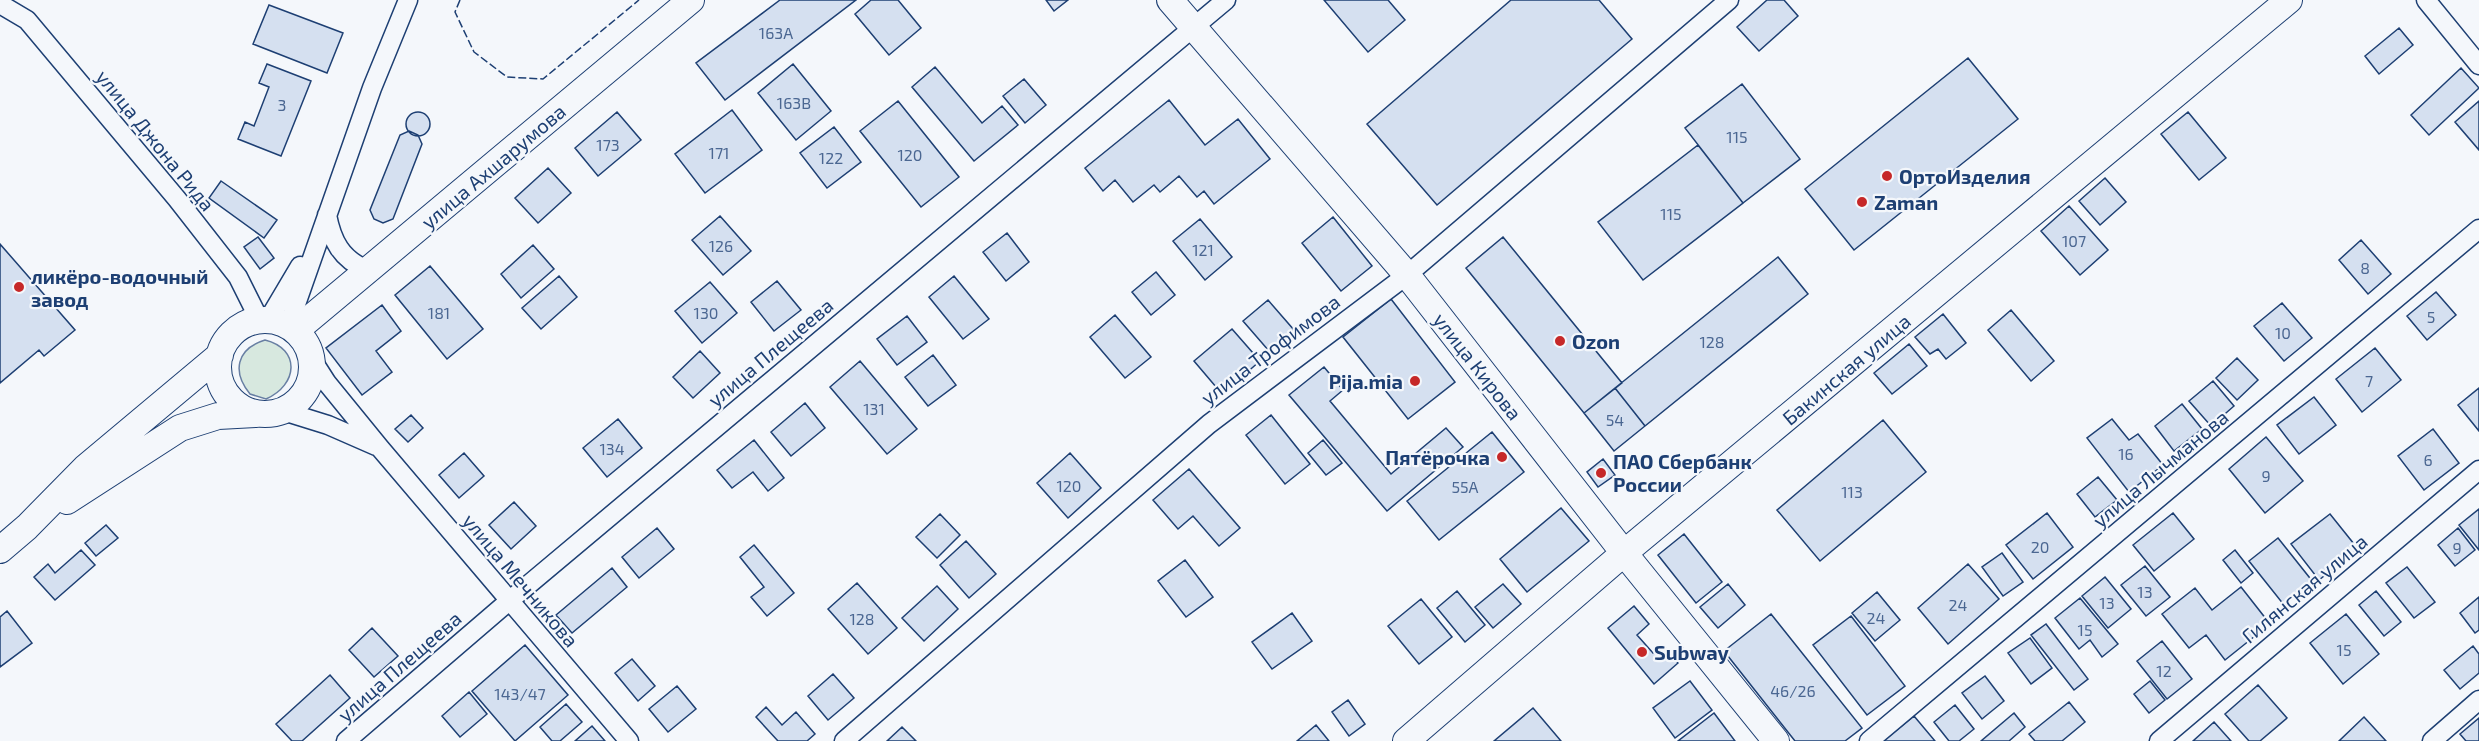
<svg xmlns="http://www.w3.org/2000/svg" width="2479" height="741" viewBox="0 0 2479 741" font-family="'Exo 2',sans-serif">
  <rect width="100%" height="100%" fill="#f4f7fb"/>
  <path fill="#d7e8df" stroke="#687fa3" stroke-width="1.5" d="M 265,340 C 301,349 298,385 266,399 L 250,394 C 232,372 236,349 265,340 Z"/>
  <path fill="#d5e0f0" stroke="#1d3f73" stroke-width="1.5" d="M 780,0 L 856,0 L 725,100 L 696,63 Z
    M 871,0 L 898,0 L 921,28 L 889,55 L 855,14 Z
    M 1046,0 L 1068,0 L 1054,11 Z
    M 1324,0 L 1388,0 L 1405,20 L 1368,52 Z
    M 1511,0 L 1599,0 L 1632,39 L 1437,205 L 1367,124 Z
    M 1767,0 L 1784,0 L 1798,16 L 1759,51 L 1737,27 Z
    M 269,5 L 343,33 L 327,73 L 253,44 Z
    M 2399,28 L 2413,45 L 2379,74 L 2365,56 Z
    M 1968,58 L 2018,119 L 1854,250 L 1805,189 Z
    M 267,64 L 311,81 L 281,156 L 238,139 L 245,122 L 254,126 L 269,87 L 259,83 Z
    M 793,64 L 831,111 L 796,140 L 758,93 Z
    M 935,67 L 982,123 L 1002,106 L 1018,125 L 974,161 L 912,87 Z
    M 2461,68 L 2479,88 L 2429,135 L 2411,115 Z
    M 1024,79 L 1046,105 L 1025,123 L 1003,96 Z
    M 1742,84 L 1800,159 L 1743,203 L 1685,128 Z
    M 1169,100 L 1205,145 L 1238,119 L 1270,159 L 1214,204 L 1204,191 L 1197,197 L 1179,176 L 1160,192 L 1154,185 L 1133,202 L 1115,180 L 1103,191 L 1085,168 Z
    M 898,101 L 959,177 L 921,207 L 860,131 Z
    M 2479,101 L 2479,150 L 2455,122 Z
    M 732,110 L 762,150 L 705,193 L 675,154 Z
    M 617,112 L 641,140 L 598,176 L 575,148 Z
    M 2188,112 L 2226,158 L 2199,180 L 2161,134 Z
    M406 124a12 12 0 1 1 24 0a12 12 0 1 1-24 0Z
    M 834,127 L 861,162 L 827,188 L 800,153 Z
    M 409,131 L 418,135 L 422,144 L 393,219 L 383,223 L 374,219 L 370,210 L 400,135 Z
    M 1698,145 L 1743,203 L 1643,280 L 1598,222 Z
    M 548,168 L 571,193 L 538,223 L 515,198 Z
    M 2105,178 L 2126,202 L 2100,225 L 2079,201 Z
    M 221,181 L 277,220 L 264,238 L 209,198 Z
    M 2069,206 L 2108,250 L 2080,275 L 2041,231 Z
    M 720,216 L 751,251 L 723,275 L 692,240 Z
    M 1333,217 L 1372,266 L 1341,291 L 1302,243 Z
    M 1200,219 L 1232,257 L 1205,280 L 1173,241 Z
    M 1007,233 L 1029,262 L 1006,281 L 983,252 Z
    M 258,237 L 274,258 L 260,269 L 244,247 Z
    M 1503,237 L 1622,383 L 1584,413 L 1466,268 Z
    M 2361,240 L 2391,274 L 2368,294 L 2339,260 Z
    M 0,244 L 75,330 L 44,356 L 39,350 L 0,383 Z
    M 533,245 L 554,269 L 521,298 L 501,274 Z
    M 1778,257 L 1808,294 L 1645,426 L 1615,388 Z
    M 430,266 L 483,329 L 447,359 L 395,295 Z
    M 1156,272 L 1175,295 L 1151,315 L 1132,292 Z
    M 559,276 L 577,297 L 541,329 L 522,308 Z
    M 954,276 L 989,319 L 963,339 L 929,297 Z
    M 777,281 L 801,310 L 774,331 L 751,302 Z
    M 710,282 L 737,313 L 702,343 L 675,311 Z
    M 2436,292 L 2456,315 L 2427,340 L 2407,316 Z
    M 1391,299 L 1455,382 L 1408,419 L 1343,337 Z
    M 1268,300 L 1294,330 L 1269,351 L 1243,321 Z
    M 2282,303 L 2312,338 L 2284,361 L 2254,326 Z
    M 382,305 L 401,331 L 376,351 L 392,372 L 362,395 L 326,348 Z
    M 2011,310 L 2054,361 L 2031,381 L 1988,330 Z
    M 1943,314 L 1966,343 L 1946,359 L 1938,349 L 1930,354 L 1915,337 Z
    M 1115,315 L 1151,357 L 1125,378 L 1090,337 Z
    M 907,316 L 927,342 L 897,365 L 877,339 Z
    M 1232,329 L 1260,361 L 1222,394 L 1194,361 Z
    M 1909,344 L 1927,366 L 1892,394 L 1874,373 Z
    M 2375,348 L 2401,380 L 2362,412 L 2336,379 Z
    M 700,351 L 720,373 L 693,398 L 673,377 Z
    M 933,355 L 956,385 L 928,406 L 905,377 Z
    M 2237,358 L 2258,380 L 2237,400 L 2216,378 Z
    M 860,361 L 917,429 L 887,454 L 830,387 Z
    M 1324,367 L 1343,390 L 1330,401 L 1391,474 L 1446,428 L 1463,447 L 1387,511 L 1289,395 Z
    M 2213,381 L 2234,406 L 2211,426 L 2189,401 Z
    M 1615,388 L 1645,426 L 1614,451 L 1584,413 Z
    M 2479,388 L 2479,431 L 2458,405 Z
    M 2314,397 L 2336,425 L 2299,454 L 2277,425 Z
    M 805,403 L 825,428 L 791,456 L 771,432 Z
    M 2182,404 L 2202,429 L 2174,451 L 2155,426 Z
    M 411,415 L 423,428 L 408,442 L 395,429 Z
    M 1271,415 L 1310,464 L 1285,484 L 1246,435 Z
    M 618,419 L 642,448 L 607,477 L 583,448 Z
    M 2112,419 L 2129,440 L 2138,434 L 2163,465 L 2129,492 L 2087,438 Z
    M 1883,420 L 1926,472 L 1820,561 L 1777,510 Z
    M 2433,429 L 2459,463 L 2424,490 L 2398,456 Z
    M 1492,432 L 1524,472 L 1439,540 L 1407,501 Z
    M 2266,437 L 2303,481 L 2265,513 L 2229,469 Z
    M 754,440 L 784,478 L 768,491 L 753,472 L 732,488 L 717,470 Z
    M 1323,440 L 1342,463 L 1326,475 L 1308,453 Z
    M 464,453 L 484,476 L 459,498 L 439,475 Z
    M 1070,453 L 1101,488 L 1068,518 L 1037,483 Z
    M 1603,459 L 1615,475 L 1598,487 L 1587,472 Z
    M 1189,469 L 1240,528 L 1219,546 L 1193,516 L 1178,529 L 1153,500 Z
    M 2098,477 L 2117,500 L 2095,517 L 2077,494 Z
    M 514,502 L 536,526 L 511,549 L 489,525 Z
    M 1561,508 L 1589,541 L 1527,592 L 1500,559 Z
    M 2479,509 L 2479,550 L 2459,525 Z
    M 2047,513 L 2073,547 L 2033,579 L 2006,545 Z
    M 2173,513 L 2194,539 L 2154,571 L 2133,545 Z
    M 940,514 L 960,535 L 937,558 L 916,537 Z
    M 2330,514 L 2358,549 L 2319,580 L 2291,544 Z
    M 106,525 L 118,538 L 96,556 L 85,543 Z
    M 657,528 L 674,549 L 639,578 L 622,557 Z
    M 2458,528 L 2475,550 L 2455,566 L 2438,545 Z
    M 1684,534 L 1722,582 L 1696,603 L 1658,555 Z
    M 2278,538 L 2313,582 L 2284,605 L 2249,561 Z
    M 966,541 L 996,574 L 969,598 L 940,565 Z
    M 754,545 L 794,593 L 767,616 L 751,597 L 764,587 L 740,557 Z
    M 81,550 L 95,565 L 55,600 L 34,577 L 48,564 L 55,573 Z
    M 2235,550 L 2253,573 L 2241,583 L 2223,560 Z
    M 2002,553 L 2023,582 L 2003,596 L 1982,567 Z
    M 1185,560 L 1213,597 L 1186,617 L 1158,581 Z
    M 1968,564 L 1999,599 L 1948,644 L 1918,608 Z
    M 2145,566 L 2170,597 L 2146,616 L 2121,585 Z
    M 2407,567 L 2435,602 L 2414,618 L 2386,583 Z
    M 612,568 L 627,587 L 572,633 L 556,615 Z
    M 2105,577 L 2131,609 L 2108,628 L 2082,596 Z
    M 857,583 L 897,628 L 868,654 L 828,609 Z
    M 1503,584 L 1521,604 L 1493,628 L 1475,607 Z
    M 1728,584 L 1745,605 L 1718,628 L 1700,607 Z
    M 937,586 L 958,609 L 924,641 L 902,618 Z
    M 2241,587 L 2270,624 L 2225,660 L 2206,635 L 2189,648 L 2162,614 L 2195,588 L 2212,610 Z
    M 1457,591 L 1485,625 L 1465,642 L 1437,608 Z
    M 2376,591 L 2401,622 L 2384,636 L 2359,605 Z
    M 1877,592 L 1900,620 L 1875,641 L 1852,613 Z
    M 2479,597 L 2479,630 L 2475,633 L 2460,613 Z
    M 2080,598 L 2118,644 L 2102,657 L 2090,640 L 2079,649 L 2055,618 Z
    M 1421,599 L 1452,637 L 1419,664 L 1388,626 Z
    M 1634,606 L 1649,624 L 1637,635 L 1653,653 L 1663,645 L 1678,663 L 1654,684 L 1608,628 Z
    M 7,611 L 32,643 L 0,667 L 0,617 Z
    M 1292,613 L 1312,641 L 1272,669 L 1252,642 Z
    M 1771,614 L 1862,728 L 1845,741 L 1795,741 L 1724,651 Z
    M 2346,614 L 2379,654 L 2343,684 L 2310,643 Z
    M 1851,616 L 1905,686 L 1867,715 L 1813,645 Z
    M 2046,624 L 2088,679 L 2074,690 L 2031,635 Z
    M 372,628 L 398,656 L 374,677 L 349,650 Z
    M 2030,638 L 2052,668 L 2031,684 L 2008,653 Z
    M 2162,641 L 2192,679 L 2167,699 L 2137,661 Z
    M 525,645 L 568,695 L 515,741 L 472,691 Z
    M 2473,646 L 2479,654 L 2479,673 L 2460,689 L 2444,670 Z
    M 632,659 L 655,686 L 638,701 L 615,673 Z
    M 833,674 L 854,698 L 828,720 L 808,696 Z
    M 330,675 L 350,698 L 302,741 L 292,741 L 276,724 Z
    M 1985,676 L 2004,701 L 1982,719 L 1962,693 Z
    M 1690,681 L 1712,710 L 1675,738 L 1653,708 Z
    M 2150,681 L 2165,700 L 2149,713 L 2134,694 Z
    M 2258,685 L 2287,718 L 2260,741 L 2249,741 L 2225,714 Z
    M 677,686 L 696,709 L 668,732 L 649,709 Z
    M 469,692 L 487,714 L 460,737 L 442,716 Z
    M 1348,700 L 1365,724 L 1349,736 L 1332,712 Z
    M 2069,702 L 2085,722 L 2062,741 L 2035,741 L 2029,734 Z
    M 566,704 L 582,722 L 560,741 L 552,741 L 540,727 Z
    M 1955,705 L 1974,729 L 1959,741 L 1949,741 L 1934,722 Z
    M 766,707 L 782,725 L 796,712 L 815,734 L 807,741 L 778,741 L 756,717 Z
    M 1533,708 L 1561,741 L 1494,741 Z
    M 1714,713 L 1735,741 L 1678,741 Z
    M 2014,713 L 2025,727 L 2009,741 L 1981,741 Z
    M 1914,716 L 1935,741 L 1883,741 Z
    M 2364,717 L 2386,741 L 2339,741 Z
    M 2479,718 L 2479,741 L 2466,741 L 2460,734 Z
    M 2214,722 L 2231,741 L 2193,741 Z
    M 1316,725 L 1329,741 L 1297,741 Z
    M 592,726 L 605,741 L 575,741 Z
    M 902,727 L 916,741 L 887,741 Z"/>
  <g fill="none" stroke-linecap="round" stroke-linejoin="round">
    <g stroke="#1d3f73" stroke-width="21">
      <path id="street" d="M 2426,0 L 2479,65
        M 0,4 L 27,20 L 177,199 L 238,277 L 260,321
        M 327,215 C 332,241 341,259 367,270
        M 268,320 L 300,266
        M 288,327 L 372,88 L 408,0
        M 311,358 L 327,383 L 380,448 L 629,741
        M 283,411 L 328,425 L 376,446
        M 346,741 L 509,601 L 1226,0
        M 844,741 L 1209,424 L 1407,275 L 1729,0
        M 1869,741 L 2479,229
        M 2159,741 L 2479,470
        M 2432,741 L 2479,700"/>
    </g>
    <g stroke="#1d3f73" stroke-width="28">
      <path id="secondary" d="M 1170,0 L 1407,275 L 1624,553 L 1776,741
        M218 367a47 47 0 1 1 94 0a47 47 0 1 1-94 0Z
        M 295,331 L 691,0
        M 67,501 L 180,428 L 218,416 L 256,414
        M 0,550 L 27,527 L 85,468 L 220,355
        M 1406,741 L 1624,553 L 2289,0"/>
    </g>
    <use href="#street" stroke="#f4f7fb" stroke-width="18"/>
    <use href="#secondary" stroke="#f4f7fb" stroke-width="26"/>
    <path stroke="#1d3f73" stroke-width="1.5" stroke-dasharray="8 3" stroke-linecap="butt" d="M 460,0 L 455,12 L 474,52 L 507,77 L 543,79 L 639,0"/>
  </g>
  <g fill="#c62828" stroke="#f4f7fb" stroke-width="2">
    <circle cx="1887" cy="176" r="6"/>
    <circle cx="1862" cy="202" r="6"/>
    <circle cx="19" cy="287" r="6"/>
    <circle cx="1560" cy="341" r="6"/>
    <circle cx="1415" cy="381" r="6"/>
    <circle cx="1502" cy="457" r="6"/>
    <circle cx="1601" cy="473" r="6"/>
    <circle cx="1642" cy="652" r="6"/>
  </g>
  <g text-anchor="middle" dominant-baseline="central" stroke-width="4.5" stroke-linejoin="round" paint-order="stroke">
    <g font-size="16" fill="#4b6792">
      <text x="776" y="32">163А</text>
      <text x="794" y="102">163В</text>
      <text x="282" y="104">3</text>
      <text x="1737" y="136">115</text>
      <text x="608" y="144">173</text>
      <text x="719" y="152">171</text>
      <text x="910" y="154">120</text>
      <text x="831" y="157">122</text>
      <text x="1671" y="213">115</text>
      <text x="2074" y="240">107</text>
      <text x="721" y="245">126</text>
      <text x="1203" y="249">121</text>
      <text x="2365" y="267">8</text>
      <text x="439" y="312">181</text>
      <text x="706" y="312">130</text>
      <text x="2431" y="316">5</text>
      <text x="2283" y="332">10</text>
      <text x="1712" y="341">128</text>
      <text x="2369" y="380">7</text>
      <text x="874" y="408">131</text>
      <text x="1615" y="419">54</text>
      <text x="612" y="448">134</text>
      <text x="2126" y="453">16</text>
      <text x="2428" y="459">6</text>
      <text x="2266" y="475">9</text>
      <text x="1069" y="485">120</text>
      <text x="1465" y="486">55А</text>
      <text x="1852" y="491">113</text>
      <text x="2040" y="546">20</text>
      <text x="2457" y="547">9</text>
      <text x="2145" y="591">13</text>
      <text x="2107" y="602">13</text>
      <text x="1958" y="604">24</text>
      <text x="1876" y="617">24</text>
      <text x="862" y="618">128</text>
      <text x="2085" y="629">15</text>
      <text x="2344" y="649">15</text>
      <text x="2164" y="670">12</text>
      <text x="1793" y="690">46/26</text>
      <text x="520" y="693">143/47</text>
    </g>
    <g font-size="20" fill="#1d3f73" stroke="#f4f7fb">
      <text transform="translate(156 140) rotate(51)">улица Джона Рида</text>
      <text transform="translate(493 166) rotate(-40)">улица Ахшарумова</text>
      <text transform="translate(1270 349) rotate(-37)">улица Трофимова</text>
      <text transform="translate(770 352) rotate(-40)">улица Плещеева</text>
      <text transform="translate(1478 366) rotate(52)">улица Кирова</text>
      <text transform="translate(1846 369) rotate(-40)">Бакинская улица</text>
      <text transform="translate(2160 468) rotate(-40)">улица Лычманова</text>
      <text transform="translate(521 580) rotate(50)">улица Мечникова</text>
      <text transform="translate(2304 588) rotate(-40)">Гилянская улица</text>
      <text transform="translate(399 666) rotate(-41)">улица Плещеева</text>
    </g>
    <g font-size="20" font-weight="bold" fill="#1d3f73" stroke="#f4f7fb" text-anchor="start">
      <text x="1899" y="176">ОртоИзделия</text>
      <text x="1874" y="202">Zaman</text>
      <text x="31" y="276">ликёро-водочный<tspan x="31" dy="23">завод</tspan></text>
      <text x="1572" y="341">Ozon</text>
      <text x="1403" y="381" text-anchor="end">Pija.mia</text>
      <text x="1490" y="457" text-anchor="end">Пятёрочка</text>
      <text x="1613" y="461">ПАО Сбербанк<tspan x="1613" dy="23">России</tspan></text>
      <text x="1654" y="652">Subway</text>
    </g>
  </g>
</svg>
